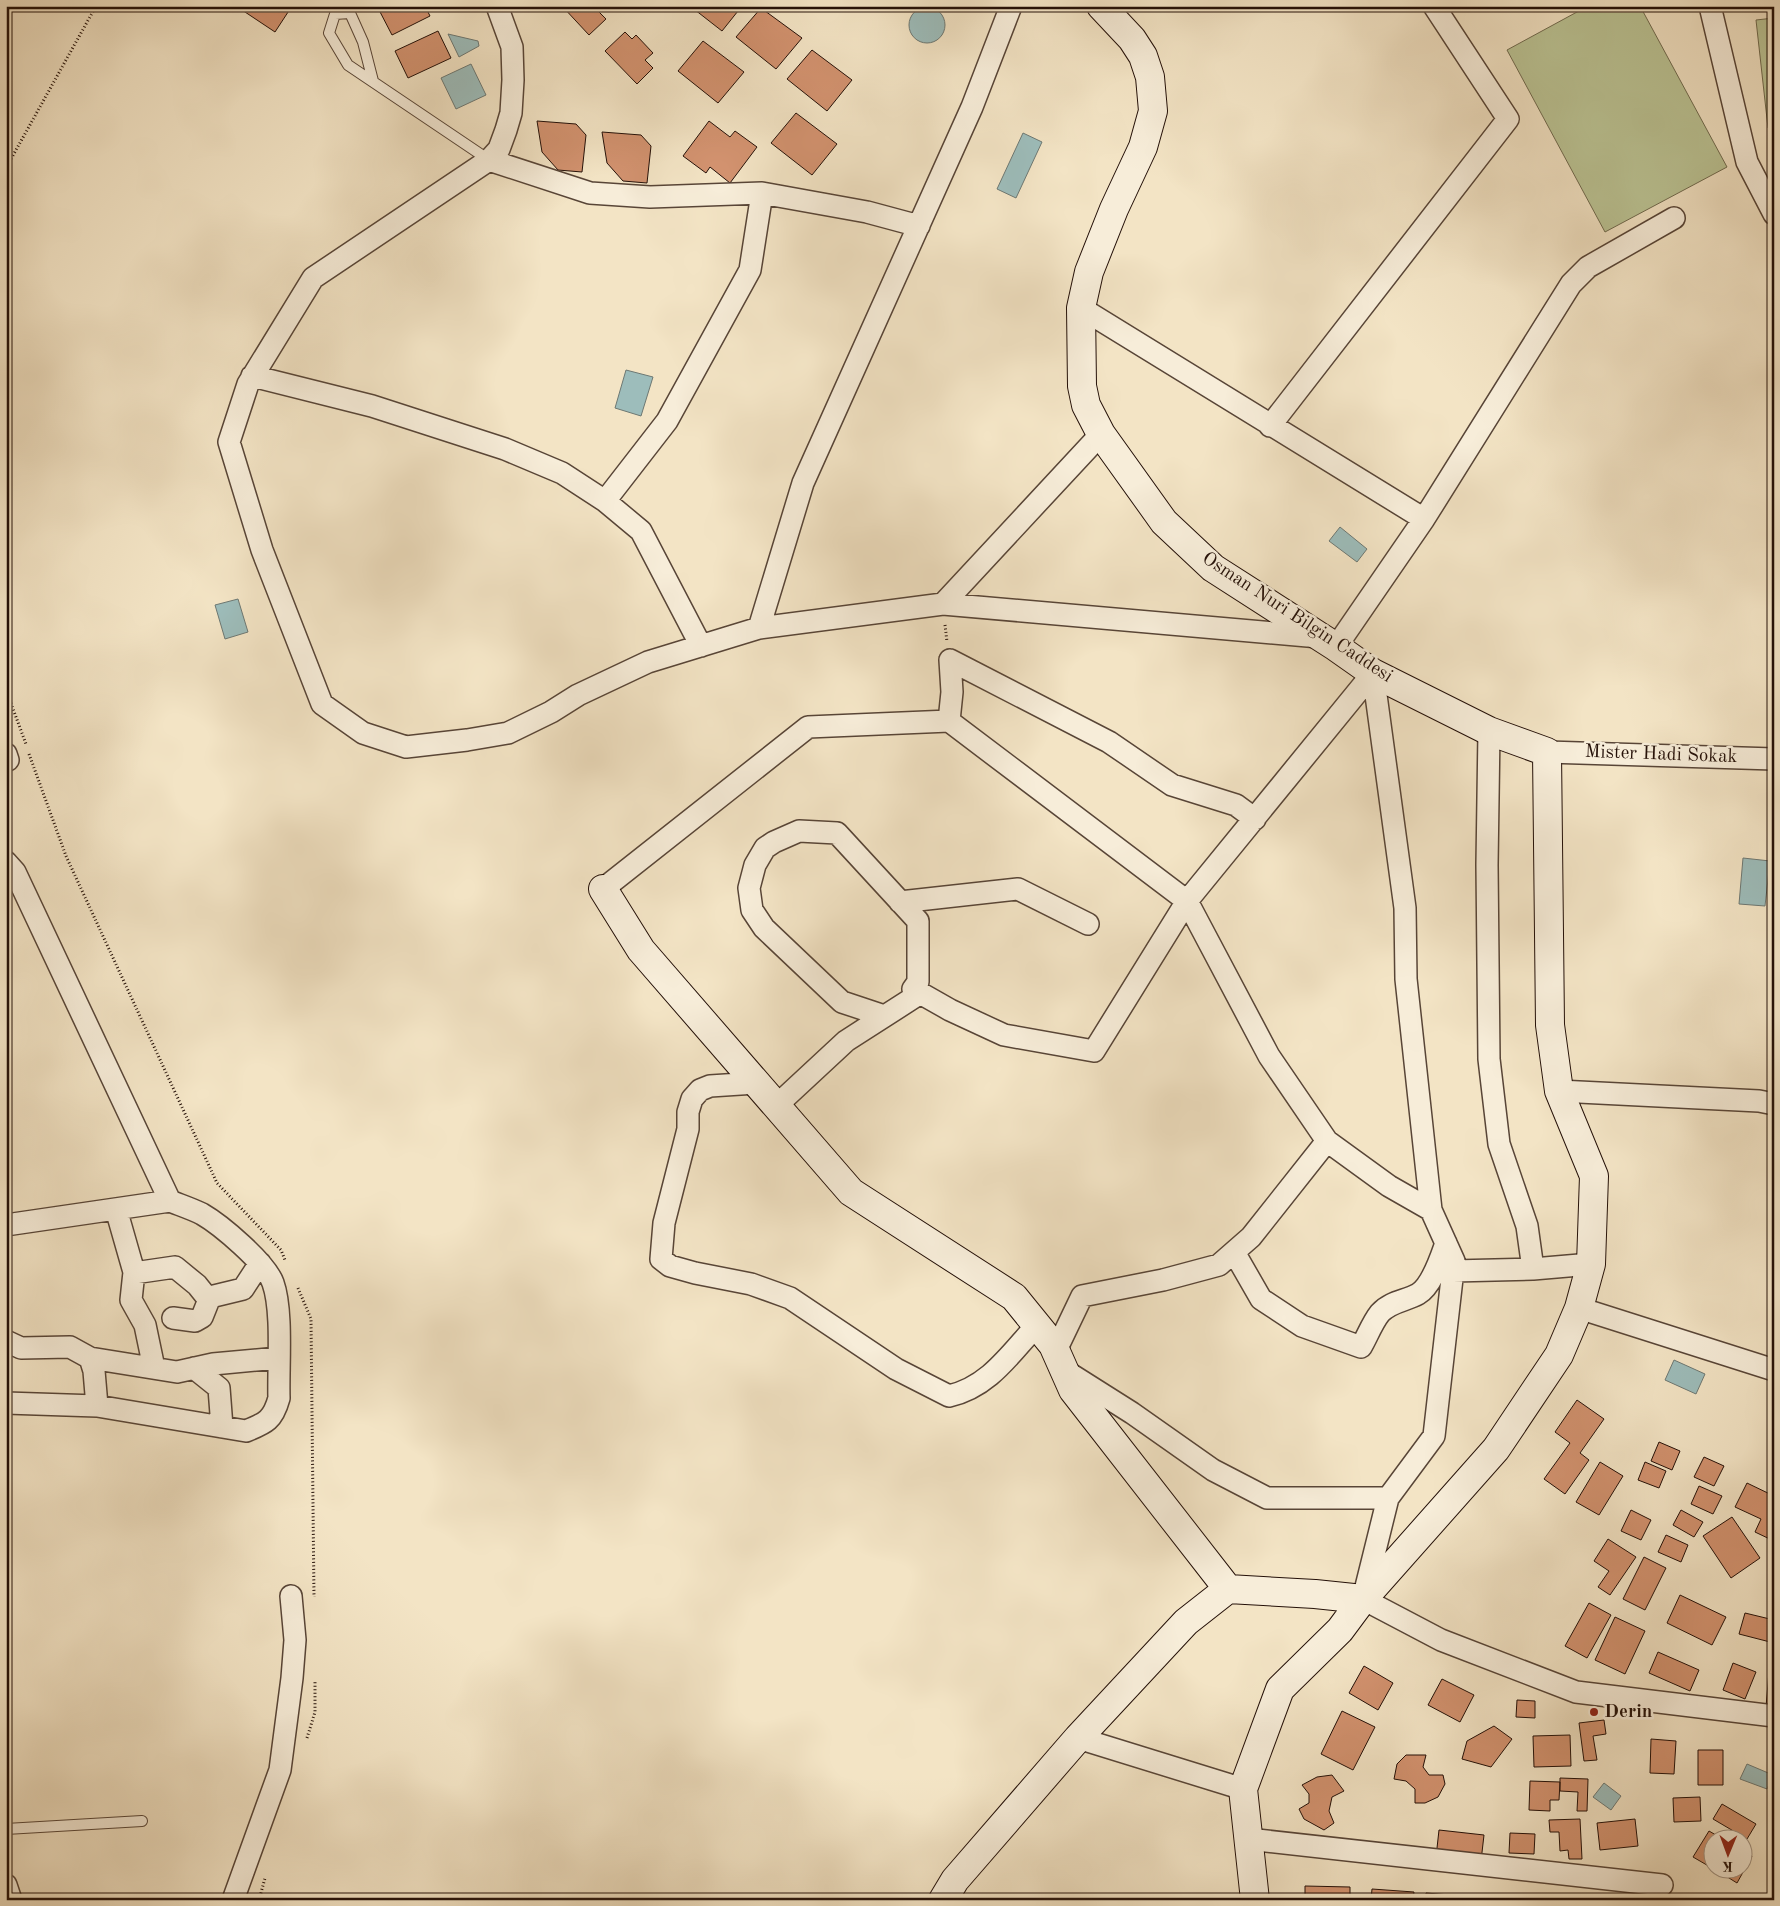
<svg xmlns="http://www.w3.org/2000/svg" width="1780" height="1906" viewBox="0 0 1780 1906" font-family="'Old Standard TT',serif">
  <rect width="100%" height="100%" fill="#f3e4c5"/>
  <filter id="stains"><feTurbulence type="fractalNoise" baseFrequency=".004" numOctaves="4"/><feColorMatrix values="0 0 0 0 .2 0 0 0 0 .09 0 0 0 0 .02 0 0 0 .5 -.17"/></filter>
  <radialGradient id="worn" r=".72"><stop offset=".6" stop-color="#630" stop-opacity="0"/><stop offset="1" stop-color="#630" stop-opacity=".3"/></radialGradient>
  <path fill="#bbc495" stroke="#706a4e" d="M 1588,6 L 1640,6 L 1727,167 L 1605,232 L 1507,50 Z
    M 1774,18 L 1774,127 L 1768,128 L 1756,20 Z"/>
  <path fill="#9dbdbb" stroke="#6d7873" d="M909 25a18 18 0 1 1 36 0a18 18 0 1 1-36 0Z
    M 448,34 L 478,41 L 479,46 L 459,57 Z
    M 471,64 L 486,95 L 456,109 L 441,78 Z
    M 1023,133 L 1042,142 L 1016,198 L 997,189 Z
    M 626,370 L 653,377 L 641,416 L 615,408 Z
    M 1340,527 L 1367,549 L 1357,562 L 1329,541 Z
    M 238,599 L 248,632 L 225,639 L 215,605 Z
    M 1743,858 L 1770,861 L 1765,906 L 1739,904 Z
    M 1674,1360 L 1705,1374 L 1696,1394 L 1665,1380 Z
    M 1747,1764 L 1773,1775 L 1767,1789 L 1740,1779 Z
    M 1604,1783 L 1621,1796 L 1611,1810 L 1593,1797 Z"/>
  <path fill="#d2926f" stroke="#241008" d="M 245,6 L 292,6 L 275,32 L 242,10 Z
    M 382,6 L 425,6 L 430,16 L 392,35 L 378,8 Z
    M 562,6 L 603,6 L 598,11 L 606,19 L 589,35 Z
    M 690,6 L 742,6 L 722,31 Z
    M 761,8 L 802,38 L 776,69 L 736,37 Z
    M 438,31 L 451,58 L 408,78 L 395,51 Z
    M 625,32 L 632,39 L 636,35 L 653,53 L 645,60 L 653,68 L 637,84 L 605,51 Z
    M 703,41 L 744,72 L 718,103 L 678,71 Z
    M 812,50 L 852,80 L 827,111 L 787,79 Z
    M 796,113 L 837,144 L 812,175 L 771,143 Z
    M 537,121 L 576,124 L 586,135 L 582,172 L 558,170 L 542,152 Z
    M 709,121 L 730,137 L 735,131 L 757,147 L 730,183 L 710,167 L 706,173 L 683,156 Z
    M 602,132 L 641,135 L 651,146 L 647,183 L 623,181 L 607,163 Z
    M 1577,1400 L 1604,1419 L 1580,1453 L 1589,1460 L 1565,1494 L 1544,1479 L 1570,1443 L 1555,1432 Z
    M 1659,1442 L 1680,1451 L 1672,1470 L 1651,1461 Z
    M 1704,1457 L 1724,1466 L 1714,1486 L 1694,1477 Z
    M 1600,1462 L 1623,1476 L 1599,1515 L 1576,1502 Z
    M 1645,1462 L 1666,1471 L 1659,1488 L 1638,1480 Z
    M 1747,1483 L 1774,1496 L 1774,1541 L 1755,1532 L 1761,1519 L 1735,1507 Z
    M 1699,1486 L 1722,1496 L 1713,1514 L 1691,1504 Z
    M 1631,1510 L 1651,1520 L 1641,1540 L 1621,1531 Z
    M 1681,1510 L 1703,1522 L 1694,1537 L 1673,1525 Z
    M 1732,1517 L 1760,1558 L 1731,1578 L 1703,1536 Z
    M 1666,1535 L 1688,1545 L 1681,1562 L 1658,1552 Z
    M 1608,1539 L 1636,1557 L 1610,1595 L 1598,1587 L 1609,1571 L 1594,1561 Z
    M 1644,1557 L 1666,1568 L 1645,1610 L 1623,1599 Z
    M 1680,1595 L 1726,1617 L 1712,1645 L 1667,1623 Z
    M 1589,1603 L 1611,1615 L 1587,1658 L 1565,1646 Z
    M 1745,1613 L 1774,1620 L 1774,1643 L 1739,1634 Z
    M 1615,1617 L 1645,1631 L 1625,1674 L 1595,1660 Z
    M 1658,1652 L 1699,1670 L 1690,1691 L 1649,1673 Z
    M 1733,1663 L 1756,1672 L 1745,1699 L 1723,1690 Z
    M 1364,1666 L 1393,1683 L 1378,1710 L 1349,1693 Z
    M 1769,1671 L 1774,1671 L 1774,1707 L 1766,1707 Z
    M 1442,1679 L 1474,1695 L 1460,1722 L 1428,1705 Z
    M 1517,1700 L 1535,1701 L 1535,1718 L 1516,1717 Z
    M 1342,1711 L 1375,1727 L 1353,1770 L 1321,1754 Z
    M 1604,1720 L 1606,1734 L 1593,1736 L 1597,1760 L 1584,1761 L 1579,1723 Z
    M 1494,1726 L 1512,1739 L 1491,1767 L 1462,1759 L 1467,1741 Z
    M 1570,1735 L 1571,1766 L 1534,1767 L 1533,1736 Z
    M 1651,1739 L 1676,1741 L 1674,1774 L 1650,1773 Z
    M 1698,1750 L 1723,1750 L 1723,1785 L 1698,1785 Z
    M 1406,1755 L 1426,1755 L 1423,1767 L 1429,1775 L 1443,1775 L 1445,1784 L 1438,1797 L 1425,1803 L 1415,1803 L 1415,1789 L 1406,1781 L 1394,1779 L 1397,1764 Z
    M 1332,1775 L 1344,1791 L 1332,1797 L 1329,1811 L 1334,1823 L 1324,1830 L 1304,1819 L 1299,1809 L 1309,1803 L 1309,1794 L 1302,1785 L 1317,1777 Z
    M 1560,1778 L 1588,1779 L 1587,1811 L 1577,1811 L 1578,1792 L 1560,1791 Z
    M 1530,1781 L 1560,1782 L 1559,1800 L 1550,1800 L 1550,1811 L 1529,1810 Z
    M 1700,1797 L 1701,1821 L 1674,1822 L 1673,1798 Z
    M 1722,1804 L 1756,1824 L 1747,1839 L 1713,1819 Z
    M 1580,1819 L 1582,1859 L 1569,1859 L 1568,1850 L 1560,1851 L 1559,1832 L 1550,1832 L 1549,1820 Z
    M 1635,1819 L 1638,1846 L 1600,1850 L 1597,1823 Z
    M 1439,1830 L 1484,1835 L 1481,1861 L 1436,1857 Z
    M 1709,1831 L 1721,1838 L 1712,1838 L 1712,1868 L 1693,1857 Z
    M 1510,1833 L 1535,1834 L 1534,1854 L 1509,1853 Z
    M 1742,1851 L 1752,1856 L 1737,1883 L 1713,1868 L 1742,1868 Z
    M 1305,1886 L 1350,1887 L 1350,1900 L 1305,1900 Z
    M 1372,1889 L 1414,1892 L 1413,1900 L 1371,1900 Z
    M 1426,1893 L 1450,1895 L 1450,1900 L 1426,1900 Z"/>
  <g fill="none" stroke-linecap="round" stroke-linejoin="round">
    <g stroke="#584537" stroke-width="12">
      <path id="lane" d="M 373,81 L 363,42 L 350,13 L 335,14 L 329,33 L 348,65 L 489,160
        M 6,1829 L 142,1821"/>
    </g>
    <g stroke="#584537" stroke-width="24">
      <path id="street" d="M 497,6 L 512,47 L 513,80 L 511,113 L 506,130 L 499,149 L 489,160 L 313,278 L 248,384 L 229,442 L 262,550 L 322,704 L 363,733 L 406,747 L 467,740 L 508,733 L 551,712 L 578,695 L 648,662 L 759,628 L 943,604 L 1319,637
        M 1710,6 L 1747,162 L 1774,214
        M 489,160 L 590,193 L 650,197 L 762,193 L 867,212 L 919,226
        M 1081,308 L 1424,519
        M 252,376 L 372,406 L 505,449 L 562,473 L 605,501 L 641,531 L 701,646
        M 1270,426 L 1508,119 L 1434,6
        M 605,501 L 667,421 L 750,270 L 762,193
        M 943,604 L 1101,434
        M 759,628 L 803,483 L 972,107 L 1011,6
        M 1336,647 L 1424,519 L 1571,284 L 1588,267 L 1674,218
        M 950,660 L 1109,742 L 1172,785 L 1236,805 L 1255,819
        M 949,721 L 952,692 L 950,660
        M 1489,731 L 1487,865 L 1489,1059 L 1499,1144 L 1527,1226 L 1533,1269
        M 1547,752 L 1774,759
        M 6,754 L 8,760
        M 6,862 L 15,872 L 170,1201 C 180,1205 192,1209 202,1214 C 221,1225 266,1263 273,1283 C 283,1311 278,1367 279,1398 C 273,1420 266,1423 246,1431 L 97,1406 L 6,1403
        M 603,889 L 808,727 L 949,721 L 1187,901 L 1269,1056 L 1327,1141 L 1389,1186 L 1431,1210
        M 900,902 L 1018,889 L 1088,924
        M 913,989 L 950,1010 L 1004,1035 L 1094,1051 L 1187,901 L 1373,673 L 1405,908 L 1406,979 L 1431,1210 L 1454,1261 L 1434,1436 L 1388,1498 L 1363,1599 L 1441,1640 L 1576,1692 L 1774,1716
        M 756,1083 L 710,1086 L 700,1090 L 692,1099 L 688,1112 L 688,1129 L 664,1223 L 661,1259 L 670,1266 L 695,1273 L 751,1284 L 790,1298 L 896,1369 L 949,1396 C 989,1387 1010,1354 1037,1325
        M 1559,1091 L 1759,1101 L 1774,1104
        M 776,1106 L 846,1041 L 916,996 L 913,989 L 918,982 L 918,921 L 837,833 L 799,831 L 774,842 L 765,848 L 755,865 L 749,888 L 752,910 L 764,928 L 842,1002 L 884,1016
        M 116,1209 L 134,1272 L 131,1300 L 145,1325 L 154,1368
        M 6,1225 L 170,1201
        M 1234,1252 L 1261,1299 L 1302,1326 L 1361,1347 C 1367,1337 1372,1323 1380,1313 C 1391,1301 1406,1301 1418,1294 C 1432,1286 1441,1257 1446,1243
        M 1453,1271 L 1533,1269 L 1591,1264
        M 134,1273 L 175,1267 L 197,1285 L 209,1300
        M 1579,1308 L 1774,1370
        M 173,1318 L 195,1321 L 202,1317 L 210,1297 L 243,1289 L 260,1263
        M 6,1341 L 21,1348 L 70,1347 L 90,1358 L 177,1372 L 213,1364 L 278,1358
        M 1057,1354 L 1059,1344 L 1082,1296 L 1163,1280 L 1219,1265 L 1251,1237 L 1327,1141
        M 90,1358 L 94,1371 L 97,1406
        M 194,1368 L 219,1388 L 222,1427
        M 1064,1370 L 1132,1413 L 1213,1470 L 1267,1498 L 1388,1498
        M 1078,1738 L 1243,1789
        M 1248,1839 L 1662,1885
        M 6,1885 L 11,1900
        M 233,1900 L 280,1770 L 292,1678 L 295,1640 L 291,1596"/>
    </g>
    <g stroke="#241008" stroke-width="30">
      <path id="secondary" d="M 1101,6 L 1132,39 L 1143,56 L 1150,77 L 1153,111 L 1143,147 L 1114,209 L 1089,272 L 1081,308 L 1082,386 L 1086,405 L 1101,434 L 1164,522 L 1213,568 L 1336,647 L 1373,673 L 1489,731 L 1547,752 L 1550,1025 L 1559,1091 L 1594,1176 L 1591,1264 L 1579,1308 L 1559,1355 L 1496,1449 L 1363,1599 L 1340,1630 L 1280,1689 L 1243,1789 L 1255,1900
        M 603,889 L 641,950 L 851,1192 L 1014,1297 L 1053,1345 L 1073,1390 L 1228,1589
        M 943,1900 L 955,1880 L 1078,1738 L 1186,1622 L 1228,1589 L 1315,1594 L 1363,1599"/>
    </g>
    <path stroke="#241008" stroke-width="3" stroke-dasharray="1 2.5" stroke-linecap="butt" d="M 6,168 L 96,6
      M 945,625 L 947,642
      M 6,690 L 26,744
      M 29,754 L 66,856 L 217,1183 L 281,1250 L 285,1260
      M 298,1288 L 311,1319 L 314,1597
      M 307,1738 L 315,1712 L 315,1680
      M 259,1900 L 265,1878"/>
    <use href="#lane" stroke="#f7edd9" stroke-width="10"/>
    <use href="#street" stroke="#f7edd9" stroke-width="21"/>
    <use href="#secondary" stroke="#f7edd9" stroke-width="28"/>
  </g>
  <circle fill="#8f2418" stroke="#f7edd9" stroke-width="2" cx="1594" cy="1712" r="5"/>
  <g text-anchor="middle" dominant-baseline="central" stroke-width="5" stroke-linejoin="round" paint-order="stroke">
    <g font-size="19" fill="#241008" stroke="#f7edd9">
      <text transform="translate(1297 618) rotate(33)">Osman Nuri Bilgin Caddesi</text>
      <text transform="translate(1661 755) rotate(2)">Mister Hadi Sokak</text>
    </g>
    <g font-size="19" font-weight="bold" fill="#241008" stroke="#f7edd9" text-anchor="start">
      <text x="1604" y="1712">Derin</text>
    </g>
  </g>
  <rect width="1780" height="1906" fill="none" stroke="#f3e4c5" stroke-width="25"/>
  <rect x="8" y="8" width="1765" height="1891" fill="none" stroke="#241008" stroke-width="2.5"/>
  <rect x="12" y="12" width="1755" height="1881" fill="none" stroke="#241008"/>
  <g transform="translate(1728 1854) rotate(181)"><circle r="24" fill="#f7edd9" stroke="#a39585"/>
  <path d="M0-4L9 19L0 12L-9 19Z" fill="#8f2418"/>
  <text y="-8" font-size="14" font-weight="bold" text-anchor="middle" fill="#241008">K</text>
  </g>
  <rect width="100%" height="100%" filter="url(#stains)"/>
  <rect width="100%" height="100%" fill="url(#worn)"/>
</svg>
